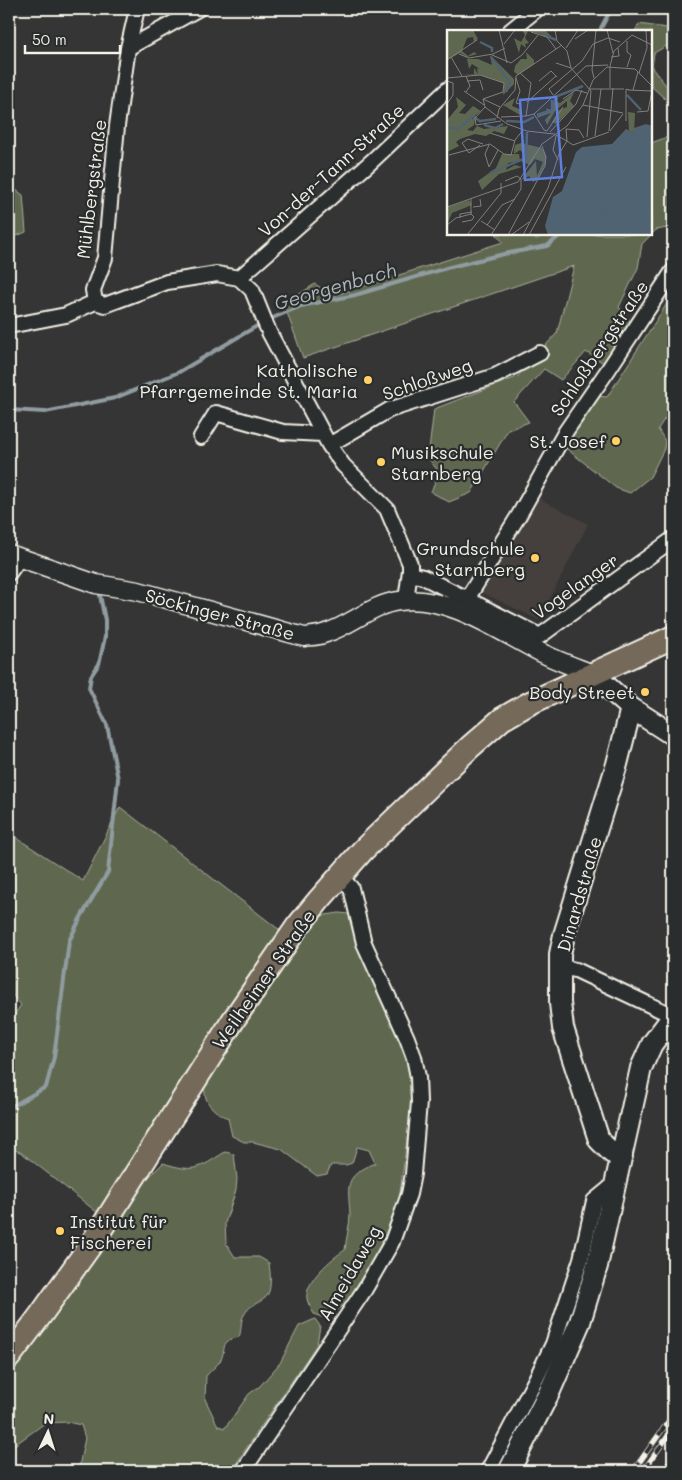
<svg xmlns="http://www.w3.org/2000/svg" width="682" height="1480" viewBox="0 0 682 1480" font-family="Mali,sans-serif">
  <rect width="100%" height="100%" fill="#363535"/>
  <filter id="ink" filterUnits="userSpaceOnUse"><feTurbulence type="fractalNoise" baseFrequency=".02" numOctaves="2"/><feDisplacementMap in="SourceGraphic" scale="10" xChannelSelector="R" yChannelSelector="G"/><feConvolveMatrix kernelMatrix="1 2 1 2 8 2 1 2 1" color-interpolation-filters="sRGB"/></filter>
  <g filter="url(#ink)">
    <path fill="#453f3e" d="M 536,497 L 588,524 L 539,620 L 479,591 Z"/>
    <path fill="#5e6850" stroke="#a9ac9c" d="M 639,24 L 673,29 L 673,42 L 654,53 L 652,68 L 673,94 L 673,106 L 651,86 L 651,31 L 635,31 Z
      M 673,135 L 673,227 L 656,230 L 642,244 L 638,268 L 619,307 L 630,321 L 605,364 L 586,352 L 561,380 L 544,369 L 514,402 L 529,422 L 508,430 L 471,493 L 449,502 L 431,492 L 439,472 L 428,458 L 434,409 L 517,377 L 557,333 L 574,266 L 303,358 L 284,304 L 315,284 L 333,296 L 503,242 L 496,234 L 525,234 L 536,239 L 549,234 L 651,234 L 651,143 Z
      M 9,185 L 23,195 L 26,232 L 9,239 Z
      M 673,294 L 673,406 L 658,429 L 665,441 L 664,449 L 650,477 L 630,493 L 616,488 L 563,446 L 595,396 L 607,397 Z
      M 120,807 L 281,931 L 98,1213 L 22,1153 L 9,1147 L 9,1022 L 21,1005 L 9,991 L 9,833 L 83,881 Z
      M 339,913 L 349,914 L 391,1010 L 411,1071 L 413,1093 L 399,1201 L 378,1251 L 345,1305 L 324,1318 L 314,1314 C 312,1310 308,1304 307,1299 C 304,1282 332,1258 345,1250 C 346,1238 350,1225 350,1214 C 348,1183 344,1177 375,1163 L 369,1150 L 357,1147 L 352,1163 L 346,1165 L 331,1165 L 327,1174 L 317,1176 L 281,1149 L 253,1142 L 244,1142 L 232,1136 L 228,1118 C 200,1106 202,1089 209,1064 L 319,916 Z
      M 225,1152 L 234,1154 L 237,1179 L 236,1190 L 225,1223 L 226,1243 L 235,1257 L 259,1257 L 269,1263 C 270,1273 273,1291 265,1298 C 256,1305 250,1304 244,1315 C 240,1321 242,1330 239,1337 C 218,1342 228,1347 220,1361 C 217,1366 210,1371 206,1376 L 205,1399 L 218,1426 L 225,1428 L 249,1394 L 260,1386 L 280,1363 L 299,1326 L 315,1319 L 320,1326 L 317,1344 L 231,1471 L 78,1471 L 85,1438 L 81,1425 L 67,1422 L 45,1423 L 9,1449 L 9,1370 L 51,1319 L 145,1181 L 163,1163 C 195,1173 198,1169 225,1152 Z"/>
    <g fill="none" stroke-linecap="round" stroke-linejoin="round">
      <path stroke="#919ca1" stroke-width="4" d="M 601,31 L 601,28 L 611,9
        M 268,320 L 301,306 L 355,295 L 450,267 L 504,254 L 547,246 L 562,234
        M 9,410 L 45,412 L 115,398 L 179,372 L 262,323
        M 9,1108 L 46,1087 L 54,1057 L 69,941 L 81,917 L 108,872 L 118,779 L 107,725 L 89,688 L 91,676 L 99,664 L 105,637 L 105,620 L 100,595"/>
      <g stroke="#f4f1e8" stroke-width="18">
        <path id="minor" d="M 137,9 L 128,48 L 117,126 L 105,258 L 93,290 L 95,302 L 105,305 L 167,282 L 217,274 L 239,278 L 252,290 L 269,332 L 329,445 L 343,465 L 387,509 L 410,564 L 410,571 L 406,600
          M 510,31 L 537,9
          M 128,48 L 198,9
          M 239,278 L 372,161 L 448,89
          M 9,326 L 66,315 L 95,302
          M 201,437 L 216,413 L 283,432 L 322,434
          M 329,445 L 389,410 L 495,376 L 540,353
          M 9,573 L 19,559
          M 410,574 L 423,577 L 467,599 L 519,515 L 566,431 L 608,370 L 673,271
          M 467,599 L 540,636 L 673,539
          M 560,967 L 576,970 L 673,1016
          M 243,1471 L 365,1289 L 392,1242 L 409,1194 L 413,1174 L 419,1102 L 418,1077 L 414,1057 L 407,1038 L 364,943 L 351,888 L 340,876
          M 488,1471 L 536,1379 L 553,1344 L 581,1259 L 594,1201 L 616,1183
          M 671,1471 L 673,1468"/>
      </g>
      <g stroke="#f4f1e8" stroke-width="21">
        <path id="tertiary" d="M 9,554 L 96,584 L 138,591 L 304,637 C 311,636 319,636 326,633 C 352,625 372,604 399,601 C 447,594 499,631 540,652 C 557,661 575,667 593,674"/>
      </g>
      <g stroke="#f4f1e8" stroke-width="24">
        <path id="secondary" d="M 593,674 L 631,708 L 673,735
          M 622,1156 L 612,1153 L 599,1140 L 563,1028 L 560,1003 L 560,954 L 564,935 L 617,764 L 631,708
          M 509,1471 L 549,1393 L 580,1322 L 597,1266 L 641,1068 L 652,1044 L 673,1016"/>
      </g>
      <g stroke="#f4f1e8" stroke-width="26">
        <path id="primary" d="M 9,1357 L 40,1316 L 92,1243 L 234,1019 L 297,927 L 319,900 L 363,850 L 470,747 L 502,719 L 530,703 L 673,637"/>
      </g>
      <use href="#minor" stroke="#2a2d2e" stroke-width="14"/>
      <use href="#tertiary" stroke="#2a2d2e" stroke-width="18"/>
      <use href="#secondary" stroke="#2a2d2e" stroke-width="20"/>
      <use href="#primary" stroke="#746a5a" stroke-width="22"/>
      <g stroke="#f4f1e8" stroke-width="5.5">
        <path id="rail" d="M 633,1471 L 673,1415
          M 643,1471 L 673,1429"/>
      </g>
      <use href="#rail" stroke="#2a2d2e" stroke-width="4" stroke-dasharray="11" stroke-linecap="butt"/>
    </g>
  </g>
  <g fill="#ffd166" stroke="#2a2d2e" stroke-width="2">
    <circle cx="368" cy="380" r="5"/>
    <circle cx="616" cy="441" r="5"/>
    <circle cx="381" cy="462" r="5"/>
    <circle cx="535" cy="558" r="5"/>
    <circle cx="645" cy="692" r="5"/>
    <circle cx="60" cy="1231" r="5"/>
  </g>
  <g text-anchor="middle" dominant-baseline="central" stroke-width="4.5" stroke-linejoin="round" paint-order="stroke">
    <g font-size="18" fill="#f4f1e8" stroke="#2a2d2e">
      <text transform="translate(331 170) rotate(-42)">Von-der-Tann-Straße</text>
      <text transform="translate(91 189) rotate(-83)">Mühlbergstraße</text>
      <text transform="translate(599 348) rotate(-56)">Schloßbergstraße</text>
      <text transform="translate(427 379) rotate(-19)">Schloßweg</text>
      <text transform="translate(575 586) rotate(-35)">Vogelanger</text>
      <text transform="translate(220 614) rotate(15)">Söckinger Straße</text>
      <text transform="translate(579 894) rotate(-74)">Dinardstraße</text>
      <text transform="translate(263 979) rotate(-55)">Weilheimer Straße</text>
      <text transform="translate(349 1273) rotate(-60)">Almeidaweg</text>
    </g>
    <g font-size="18" fill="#f4f1e8" stroke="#2a2d2e" text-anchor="end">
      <text x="358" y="370">Katholische<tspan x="358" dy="21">Pfarrgemeinde St. Maria</tspan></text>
      <text x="606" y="441">St. Josef</text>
      <text x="391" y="452" text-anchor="start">Musikschule<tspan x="391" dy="21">Starnberg</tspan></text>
      <text x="525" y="548">Grundschule<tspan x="525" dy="21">Starnberg</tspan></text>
      <text x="635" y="692">Body Street</text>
      <text x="70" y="1221" text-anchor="start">Institut für<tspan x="70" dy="21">Fischerei</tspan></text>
    </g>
    <g font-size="19" font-style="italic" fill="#b2b8b9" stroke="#2a2d2e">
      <text transform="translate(335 286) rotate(-16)">Georgenbach</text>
    </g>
  </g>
  <g transform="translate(447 30)">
    <rect width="205" height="205" fill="#363535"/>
    <path d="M 0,0 L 26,0 L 31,9 L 27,12 L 26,7 L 20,8 L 15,21 L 21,26 L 27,22 L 30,24 L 20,27 L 13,23 L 0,30 ZM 75,0 L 98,0 L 105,7 L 81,1 L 78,8 L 82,13 L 78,14 L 79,18 L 74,14 L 72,23 L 67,8 L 74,12 L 78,5 ZM 79,22 L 87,30 L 87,34 L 71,45 L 67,42 L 68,36 L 74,29 L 80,29 ZM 43,25 L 67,49 L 67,54 L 56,65 L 57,53 L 33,45 L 15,44 L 27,44 L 27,38 L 31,44 L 30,38 L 33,39 L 25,34 L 22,39 L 20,29 L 31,29 L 45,35 ZM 127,62 L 123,71 L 127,76 L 109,94 L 105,92 L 112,80 L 120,77 L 120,71 L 108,81 L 100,95 L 98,90 L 104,83 L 90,88 L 91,84 L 100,81 L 99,78 L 104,80 L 107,69 L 112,68 L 108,71 L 113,73 ZM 9,67 L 19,75 L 12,83 L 18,84 L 26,76 L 34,81 L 24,89 L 28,88 L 27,95 L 20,100 L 26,101 L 30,96 L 37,99 L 61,96 L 57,104 L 47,101 L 39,106 L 28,104 L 13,109 L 9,112 L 12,116 L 0,122 L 0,90 L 11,77 ZM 68,68 L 65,76 L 75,80 L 73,85 L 56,75 ZM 181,82 L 188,83 L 187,103 L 182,101 ZM 74,113 L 95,118 L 99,126 L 99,133 L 90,150 L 86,152 L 82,146 L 74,150 L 89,131 L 90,146 L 96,132 L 88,129 L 83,135 L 74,131 L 77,124 L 73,120 L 67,124 L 67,120 L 68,115 ZM 55,124 L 72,124 L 73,131 L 61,133 L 59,140 L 68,135 L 75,137 L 52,144 L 35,160 L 31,151 L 49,138 ZM 22,170 L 25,175 L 5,183 L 0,195 L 0,177 Z" fill="#5e6850"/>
    <path d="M 199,94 L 205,96 L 205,205 L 101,205 L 98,196 L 106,167 L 115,161 L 129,122 L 135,117 L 165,114 L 179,99 L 187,103 L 187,98 Z" fill="#4f6372"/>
    <path fill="none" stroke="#4f6372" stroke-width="2.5" d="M 95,4 L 109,10M 33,12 L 45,18 L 45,22M 44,27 L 63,52 L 59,62M 180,65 L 194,80M 108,67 L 136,56M 90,85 L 105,80 L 105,70M 33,91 L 49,89M 59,91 L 77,92 L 87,87M 37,95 L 48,98 L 56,94M 0,97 L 11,99 L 26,86 L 34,92M 145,120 L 164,205M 147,133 L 159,205M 43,143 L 79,128 L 80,102M 130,205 L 145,123M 144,205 L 145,133"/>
    <path fill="none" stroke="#82807d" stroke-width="1" d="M 52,0 L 60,33M 108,0 L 110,11 L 120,21 L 124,38 L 144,61 L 140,107M 160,0 L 166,23M 84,2 L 100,7 L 109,19M 128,9 L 141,0M 180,11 L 180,22 L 184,25 L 180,37M 57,14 L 68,0M 119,18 L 131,0M 12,24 L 22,28 L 46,24 L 58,18M 45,25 L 64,33 L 75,25 L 91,5M 4,27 L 15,46M 164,27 L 172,26 L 171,18M 0,30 L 30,10M 109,33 L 124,38M 73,43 L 84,53 L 79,86 L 87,84M 192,43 L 200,18 L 199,0M 19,46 L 23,56 L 19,62M 0,48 L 33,45 L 57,53 L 56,62 L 36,69M 69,48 L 73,61 L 69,73 L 73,74M 147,48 L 145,40 L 149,0M 0,51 L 6,53 L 6,65 L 0,74M 20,51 L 33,50 L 36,60M 92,51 L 104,41 L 110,47M 163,58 L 163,36 L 167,21 L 185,5 L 205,15M 143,59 L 177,59M 181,60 L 204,61M 186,60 L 191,42M 17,61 L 37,75M 106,65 L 102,59 L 135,31 L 146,14 L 161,8 L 173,12M 36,69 L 38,77 L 60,94 L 80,101 L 107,104M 36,69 L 53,77M 116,69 L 129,60 L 140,63M 80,72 L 109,46M 136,75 L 176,83M 38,77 L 28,88 L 29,95 L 54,91M 190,82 L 201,81 L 205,61M 87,84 L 139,36 L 161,35M 87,84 L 97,100M 54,87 L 79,86M 50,88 L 52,79 L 68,60 L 69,46 L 115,15M 179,91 L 179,59 L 182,60M 97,100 L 100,101 L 116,77M 162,101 L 166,58M 163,101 L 176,84M 103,102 L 129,74 L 135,60M 43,103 L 68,111M 109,106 L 106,120 L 111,130M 148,106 L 154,59M 137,108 L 132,100 L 119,99 L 120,111 L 126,115 L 162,102M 33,115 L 22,123 L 15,113 L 21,109 L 36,114M 42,115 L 38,124 L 42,137 L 51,120M 2,125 L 43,114 L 57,124 L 64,125 L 68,110 L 76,100M 0,177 L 71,152 L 95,114 L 120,96 L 136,75 L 146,50 L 160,37 L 188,39 L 205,56M 26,177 L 34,176 L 33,169M 13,188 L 13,184 L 25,182M 34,191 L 48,200M 15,192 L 25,190 L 27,187 L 24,184M 0,195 L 9,188 L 24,184 L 24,168M 40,195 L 55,175 L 68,169M 20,205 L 54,163 L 54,153M 44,205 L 74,159 L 74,149 L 70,146 L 58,151M 61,205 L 98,136 L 99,127 L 95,116M 64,205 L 82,192M 76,205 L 101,158 L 112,124 L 120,111 L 107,104M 82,205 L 119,137"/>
    <path fill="#5e7fdd" fill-opacity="0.15" stroke="#5e7fdd" stroke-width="2.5" d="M 109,67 L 115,147 L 78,150 L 73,70 Z"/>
    <rect width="205" height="205" fill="none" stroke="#f4f1e8" stroke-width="2.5"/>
  </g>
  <rect width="682" height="1480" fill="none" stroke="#2a2d2e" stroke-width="30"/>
  <rect x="15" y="15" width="652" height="1450" fill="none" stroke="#f4f1e8" stroke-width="2" filter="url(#ink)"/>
  <g transform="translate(48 1432) rotate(4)" stroke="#2a2d2e" stroke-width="4" paint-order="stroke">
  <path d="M0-4L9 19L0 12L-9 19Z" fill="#f4f1e8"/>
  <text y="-8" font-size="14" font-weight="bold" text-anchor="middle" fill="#f4f1e8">N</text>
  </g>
  <path d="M25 45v8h95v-8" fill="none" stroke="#f4f1e8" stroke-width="2.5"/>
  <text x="32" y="45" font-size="15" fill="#f4f1e8" stroke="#2a2d2e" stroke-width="4" paint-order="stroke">50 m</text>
</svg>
